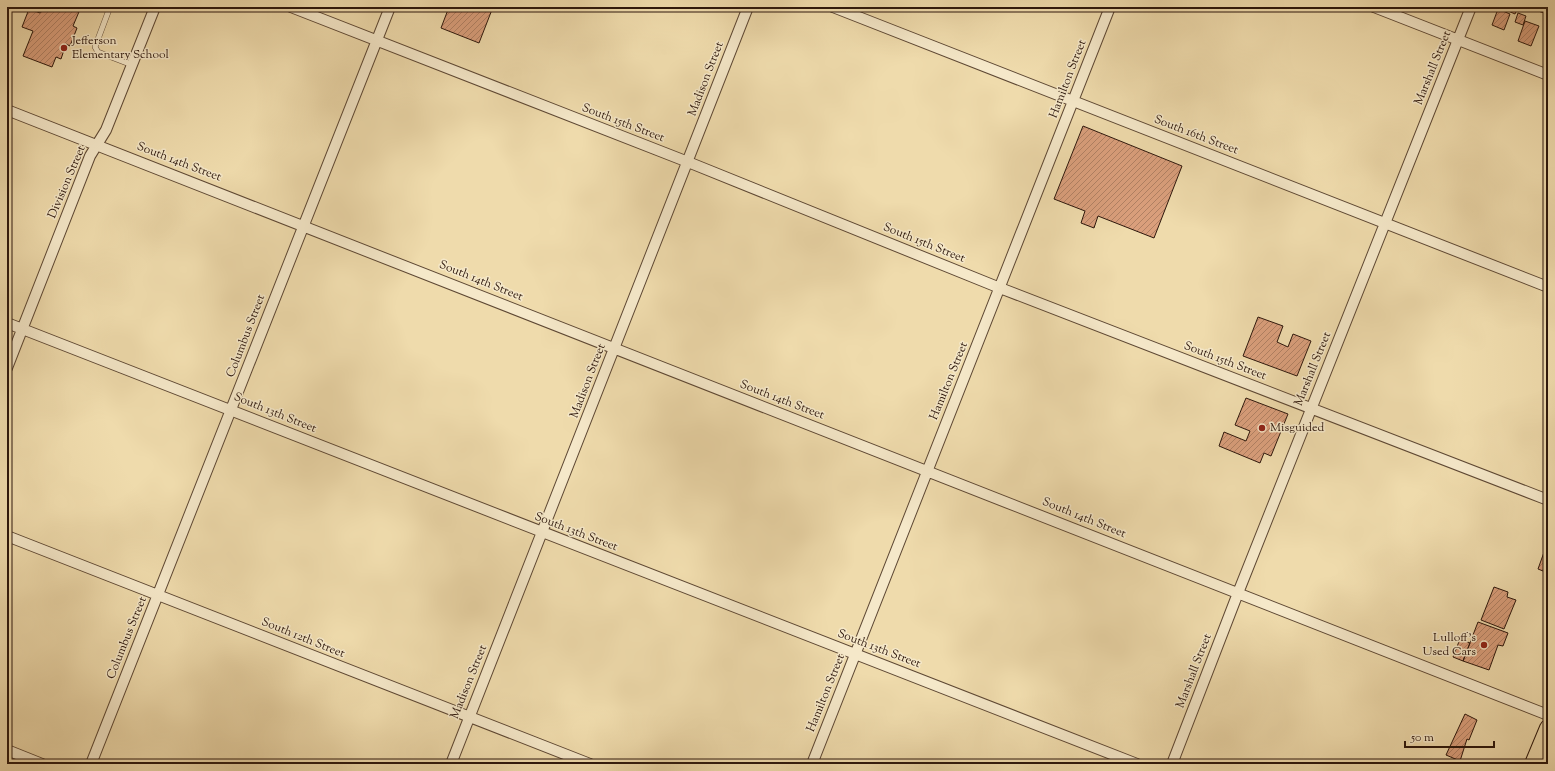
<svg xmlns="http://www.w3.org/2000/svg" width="1555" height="771" font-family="'Sorts Mill Goudy',serif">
	<defs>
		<pattern id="building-hatch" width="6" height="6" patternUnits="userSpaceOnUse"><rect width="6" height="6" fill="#da9f7c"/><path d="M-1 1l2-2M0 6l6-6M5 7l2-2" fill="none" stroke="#b18164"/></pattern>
	</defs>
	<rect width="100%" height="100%" fill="#efdbac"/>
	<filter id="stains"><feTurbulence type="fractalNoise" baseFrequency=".005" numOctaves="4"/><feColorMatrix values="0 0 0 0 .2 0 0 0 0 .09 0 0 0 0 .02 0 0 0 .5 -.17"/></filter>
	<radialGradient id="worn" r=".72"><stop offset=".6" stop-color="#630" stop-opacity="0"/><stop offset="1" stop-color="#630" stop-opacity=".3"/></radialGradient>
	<path fill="url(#building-hatch)" stroke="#2d170c" d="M42,7h39l-8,19 4,2 -7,18 -4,-2 -5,15 -5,-2 -4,10 -29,-11 10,-25 -11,-4 7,-18 11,4z
		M449,7h44l-14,36 -38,-15z
		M1507,7h11l-3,7 -9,-4z
		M1536,7h11l-3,6 -9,-3z
		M1498,9l12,5 -6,16 -12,-5z
		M1518,13l8,3 -3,9 -8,-3z
		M1525,21l14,5 -8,20 -13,-5z
		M1083,126l99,40 -28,72 -56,-22 -4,12 -13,-5 4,-12 -31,-12z
		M1258,317l25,9 -6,16 11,5 5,-13 18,7 -14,35 -54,-20z
		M1246,398l42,16 -17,42 -7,-3 -4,10 -41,-17 5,-14 22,9 4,-10 -15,-6z
		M1548,541v32l-10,-4z
		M1494,587l14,5 -1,5 9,3 -12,29 -23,-9z
		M1478,622l30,11 -5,13 -5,-1 -9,25 -26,-9z
		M1460,639l10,4 -7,18 -10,-4z
		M1465,714l12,6 -8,20 -2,-1 -7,22 -14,-6z"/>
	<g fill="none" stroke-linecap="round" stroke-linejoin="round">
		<defs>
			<path id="service" d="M110,7l-15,40 3,5 34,13"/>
			<path id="minor" d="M291,7l397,155 312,126 548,212
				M833,7l715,280
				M1374,7l174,68
				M7,110l1541,605
				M7,323l1130,441
				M7,368l83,-212 16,-26 49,-123
				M7,536l583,228
				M7,750l35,14
				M91,764l299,-757
				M451,764l297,-757
				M812,764l298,-757
				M1172,764l66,-171 233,-586"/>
			<path id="primary" d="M1533,764l15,-36"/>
		</defs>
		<use href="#service" stroke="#5e4834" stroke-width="6"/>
		<use href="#minor" stroke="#5e4834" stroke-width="12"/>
		<use href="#primary" stroke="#2d170c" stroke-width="18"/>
		<use href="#service" stroke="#f5e8c9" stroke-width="5"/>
		<use href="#minor" stroke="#f5e8c9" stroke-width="10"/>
		<use href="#primary" stroke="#efdbac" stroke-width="16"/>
	</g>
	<g fill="#8f2418" stroke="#f5e8c9" stroke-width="1.5">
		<circle cx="64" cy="48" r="4"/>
		<circle cx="1262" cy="428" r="4"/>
		<circle cx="1484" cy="645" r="4"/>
	</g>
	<g text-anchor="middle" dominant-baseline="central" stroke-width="3" stroke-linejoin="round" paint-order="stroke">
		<g font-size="12" fill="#2d170c" stroke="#f5e8c9" text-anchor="start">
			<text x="72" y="41">Jefferson<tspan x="72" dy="14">Elementary School</tspan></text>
			<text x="1270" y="428">Misguided</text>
			<text x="1476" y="638" text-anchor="end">Lulloff's<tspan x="1476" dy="14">Used Cars</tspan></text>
		</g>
		<g font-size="12" fill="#2d170c" stroke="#f5e8c9">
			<text transform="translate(1433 68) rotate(-68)">Marshall Street</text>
			<text transform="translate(706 79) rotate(-69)">Madison Street</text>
			<text transform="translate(1068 79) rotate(-69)">Hamilton Street</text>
			<text transform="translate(623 123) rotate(21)">South 15th Street</text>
			<text transform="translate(1196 135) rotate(21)">South 16th Street</text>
			<text transform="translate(179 162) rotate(21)">South 14th Street</text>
			<text transform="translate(67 182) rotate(-67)">Division Street</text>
			<text transform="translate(924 243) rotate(22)">South 15th Street</text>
			<text transform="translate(481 281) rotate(22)">South 14th Street</text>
			<text transform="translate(246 336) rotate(-69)">Columbus Street</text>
			<text transform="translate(1225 361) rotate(21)">South 15th Street</text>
			<text transform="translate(1313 369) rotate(-68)">Marshall Street</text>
			<text transform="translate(588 381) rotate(-69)">Madison Street</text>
			<text transform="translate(949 381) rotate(-68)">Hamilton Street</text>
			<text transform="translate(782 400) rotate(21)">South 14th Street</text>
			<text transform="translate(275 413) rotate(22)">South 13th Street</text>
			<text transform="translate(1084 518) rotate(22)">South 14th Street</text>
			<text transform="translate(576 532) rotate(21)">South 13th Street</text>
			<text transform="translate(127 638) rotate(-68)">Columbus Street</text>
			<text transform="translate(303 638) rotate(22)">South 12th Street</text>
			<text transform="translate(879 649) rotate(21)">South 13th Street</text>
			<text transform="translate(1194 671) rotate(-69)">Marshall Street</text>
			<text transform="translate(469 682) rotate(-68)">Madison Street</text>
			<text transform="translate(826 693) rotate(-68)">Hamilton Street</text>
		</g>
	</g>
	<rect width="1555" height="771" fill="none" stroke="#efdbac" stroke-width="24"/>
	<rect x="8" y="8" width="1539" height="755" fill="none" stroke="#2d170c" stroke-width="2"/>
	<rect x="12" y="12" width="1531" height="747" fill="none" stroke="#2d170c"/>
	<path d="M1405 741v6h89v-6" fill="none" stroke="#2d170c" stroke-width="2"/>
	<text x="1411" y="741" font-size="12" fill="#2d170c" stroke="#f5e8c9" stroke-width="3" paint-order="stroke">50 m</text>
	<rect width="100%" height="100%" filter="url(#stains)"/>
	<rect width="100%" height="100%" fill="url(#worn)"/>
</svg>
